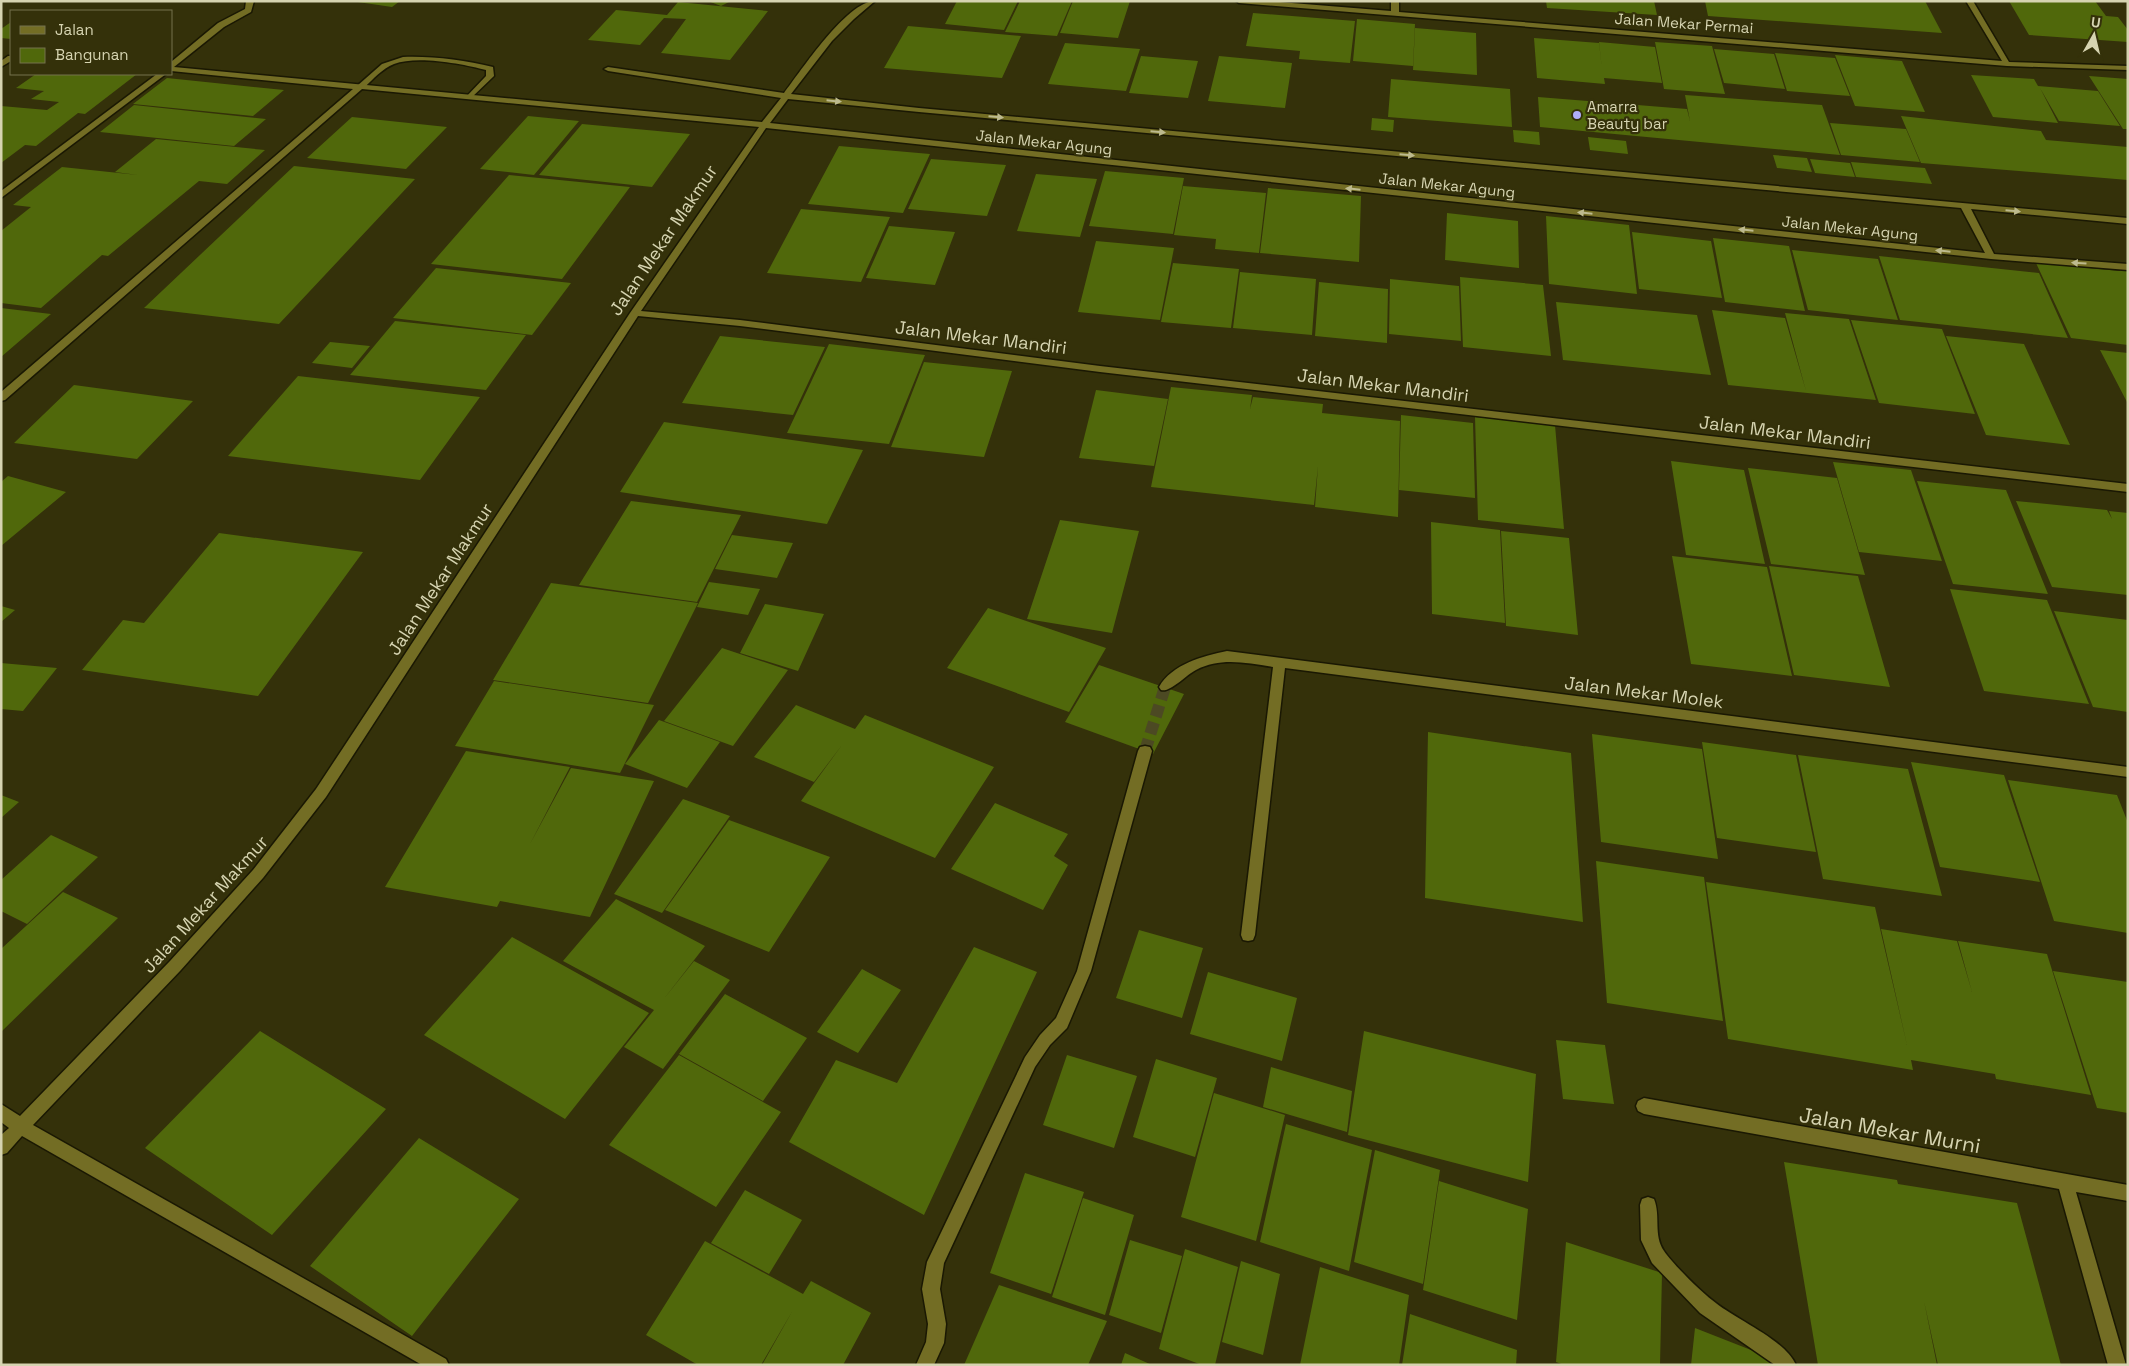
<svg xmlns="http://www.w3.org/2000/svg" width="2129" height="1366" font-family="'Space Grotesk',sans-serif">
	<rect width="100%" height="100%" fill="#34310a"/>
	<path fill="#50680b" d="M351,1h49l-8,6z
		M708,1h23l-10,5z
		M957,1h61l-14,29 -59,-6z
		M1020,1h52l-15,35 -52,-4z
		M1073,1h57l-12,37 -58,-5z
		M1546,1h108l3,14 -110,-7z
		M1705,1h220l17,32 -234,-17z
		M2009,1h86l11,15 12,1 10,13v12l-99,-7z
		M678,2l90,9 -38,49 -69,-7 25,-34 -22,-1 -24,27 -52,-5 28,-30 51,5z
		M1253,13l102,8 -5,42 -51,-4 1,-8 -54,-5z
		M1357,19l58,5 -2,42 -60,-5z
		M11,22v17l-10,-1v-9z
		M908,26l113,10 -19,42 -118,-10z
		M1415,28l61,5 1,42 -64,-5z
		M1534,38l65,5 3,26 -3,-27 56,5 7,36 -58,-5 1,6 -68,-6z
		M1655,42l57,4 13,48 -61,-5z
		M1065,43l75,6 -14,42 -78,-7z
		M1714,49l60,5 11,35 -61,-6z
		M1775,53l60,5 15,38 -63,-5z
		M1835,55l67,6 23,51 -70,-6z
		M1141,56l57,5 -10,37 -59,-5z
		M1219,56l73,7 -7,45 -77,-7z
		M36,74h101l-52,40 -7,-1 -42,33 -11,-1 -24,18v-57l46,4 12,-8 -28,-3 13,-8 -28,-3z
		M1971,75l63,4 4,7 60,5 22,35 -61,-5 -19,-33 18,35 -65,-6z
		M2089,76l39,3v50h-5z
		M167,78l117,12 -31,26 -120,-12z
		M1391,79l119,10 2,38 -124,-10z
		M1685,95l137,10 18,50 -300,-28 -2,-30 149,12 3,12z
		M134,105l132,14 -32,27 -134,-14z
		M528,116l51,5 -45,54 -54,-6z
		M1901,116l140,15 5,9 82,7v33l-207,-17z
		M352,117l95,10 -41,42 -99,-11z
		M1372,118l22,2 -1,12 -22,-2z
		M1830,123l76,6 14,33 -79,-7z
		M582,124l108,10 -38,53 -113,-12z
		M1513,130l26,2 1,13 -26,-3z
		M1588,137l38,4 2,13 -38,-4z
		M156,139l109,11 -38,34 -28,-3 -91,75 -6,-1 -61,53 -40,-5v-72l30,-24 -18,-2 49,-38 76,8 -23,-3z
		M839,146l91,8 -27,59 -95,-9z
		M1773,155l34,3 5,14 -35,-4z
		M931,159l75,6 -19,51 -79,-7z
		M1810,159l40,4 5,14 -40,-4z
		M1851,162l74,6 7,16 -76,-7z
		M294,166l121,13 -136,145 -135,-16z
		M1105,171l79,7 -11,56 -84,-8z
		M1036,174l61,5 -17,58 -63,-6z
		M509,175l121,12 -68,92 -131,-15z
		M1183,186l83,7 -7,60 -44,-4 1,-10 -42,-4z
		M1268,188l93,8 -2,66 -99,-9z
		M801,209l89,8 -29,65 -94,-9z
		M1447,213l71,8 1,47 -74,-8z
		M1546,216l83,9 8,69 -88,-10z
		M889,226l66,6 -20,53 -69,-7z
		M1632,232l79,9 11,57 -83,-9z
		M1713,238l76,8 16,65 -80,-9z
		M1096,241l78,7 -14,72 -82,-8z
		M1792,250l86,9 20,61 -90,-10z
		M1879,256l160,17 29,65 -168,-18z
		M1173,263l66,6 -8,59 -70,-6z
		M2036,263l84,8 -1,-3 9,1v76l-57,-7z
		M436,268l135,15 -39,52 -139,-17z
		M1240,272l76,7 -4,56 -79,-7z
		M1460,277l83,8 8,71 -88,-9z
		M1390,279l69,7 2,55 -72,-7z
		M1319,282l69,7 -1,54 -72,-7z
		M1556,302l141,13 14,60 -148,-15z
		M1,308l50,6 -50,43z
		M1712,310l73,8 21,73 -21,-78 64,6 27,81 -148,-15z
		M1851,320l91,9 33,85 -96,-11z
		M395,321l131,14 -40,55 -136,-15z
		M720,336l105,11 -32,68 -111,-12z
		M1946,336l78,8 46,101 -84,-10z
		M330,342l40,4 -18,22 -40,-5z
		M829,344l96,11 -36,89 -102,-11z
		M2100,350l28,3v51z
		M924,362l88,9 -28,86 -93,-10z
		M298,376l182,21 -60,83 -192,-24z
		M74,385l119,16 -56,58 -123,-16z
		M1171,387l81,8 -2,14 3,-12 70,7 -1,9 78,8 -2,96 -83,-10 3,-41 -4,39 -163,-18z
		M1096,390l72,9 -14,67 -75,-8z
		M1401,415l72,8 2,75 -76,-8z
		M1475,417l80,8 9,104 -86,-9z
		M664,422l199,28 -36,74 -207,-32z
		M1671,461l73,9 21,94 -79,-9z
		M1833,462l78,8 31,91 -83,-9z
		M1748,468l89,10 28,97 -94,-11z
		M8,476l58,16 -65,54v-64z
		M1917,481l89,9 42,104 -95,-10z
		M631,501l110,14 -44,87 -118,-17z
		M2016,501l91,9 5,9 -3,-8 19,2v82l-76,-8z
		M1060,520l79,11 -27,102 -85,-14z
		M1431,522l69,8 5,93 -73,-9z
		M1501,531l68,7 9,97 -72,-9z
		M219,533l144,19 -105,144 -176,-26 41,-50 21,3z
		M732,535l61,8 -16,35 -62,-9z
		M1672,556l95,11 25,109 -101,-12z
		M1769,566l89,10 32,111 -96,-12z
		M709,582l51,7 -12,26 -51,-8z
		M551,583l147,20 -50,100 -155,-23z
		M1950,589l97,11 42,104 -105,-13z
		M765,604l59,10 -26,57 -58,-18z
		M1,606l14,4 -14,12z
		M988,608l118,40 -37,64 -122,-44z
		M2054,611l74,9v92l-35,-5z
		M722,648l66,22 -55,76 -69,-25z
		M1,663l56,5 -34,43 -22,-2z
		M1099,665l85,29 -31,60 -88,-32z
		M494,681l160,24 -34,68 -165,-27z
		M796,705l59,24 10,-14 129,52 -59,91 -134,-57 41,-56 -28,37 -60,-25z
		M659,720l61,22 -33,46 -62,-24z
		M1428,732l143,21 12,169 -158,-24z
		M1592,734l110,15 16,110 -117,-17z
		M1702,742l94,13 20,97 -99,-14z
		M466,751l104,16 -40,77 41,-76 83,13 -64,136 -90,-16 -3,6 -112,-20z
		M1798,755l110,14 34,127 -119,-17z
		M1911,762l93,13 36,107 -100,-15z
		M2008,780l109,15 11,28v110l-74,-12z
		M1,795l18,7 -18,16z
		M683,799l47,17 -68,97 -48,-19z
		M995,803l73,31 -14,22 14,9 -25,45 -92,-41z
		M729,820l101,37 -61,95 -104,-42z
		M51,835l47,22 -71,67 -26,-13v-31z
		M1596,861l108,16 19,144 -116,-18z
		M1706,882l169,25 32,138 -26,-116 76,12 15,51 -14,-51 89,13 44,141 -95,-16 -1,-5 -84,-14 2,10 -185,-31z
		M63,892l55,26 -117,114v-83z
		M616,899l89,47 -42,54 31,-39 36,19 -67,89 -39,-22 30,-37 -91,-49z
		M1139,930l64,18 -21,70 -66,-20z
		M512,937l137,76 -84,106 -141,-84z
		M974,947l63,25 -113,243 -135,-73 47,-82 61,23z
		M862,969l39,21 -43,63 -41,-21z
		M2053,971l75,11v131l-31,-5z
		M1208,972l89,26 -15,63 -92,-27z
		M725,994l82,44 -44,63 -84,-47z
		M260,1031l126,78 -114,126 -127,-87z
		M1364,1031l172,43 -8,108 -180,-47z
		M1556,1040l49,5 9,59 -51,-5z
		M679,1055l102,57 -65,95 -107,-62z
		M1067,1055l70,21 -23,72 -71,-23z
		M1156,1059l61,19 -22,79 -62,-20z
		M1271,1067l81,24 -5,41 -84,-25z
		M1214,1093l71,22 -29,126 -75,-24z
		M1286,1124l86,26 -23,121 -89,-29z
		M419,1138l100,61 -107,137 -102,-70z
		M1375,1150l65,20 -17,114 -69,-22z
		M1784,1162l113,18 1,4 119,19 44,162h-123l-14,-64 13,64h-119z
		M1025,1173l59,19 -33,102 -61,-21z
		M1439,1181l89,28 -11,111 -94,-30z
		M745,1190l57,30 -33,54 -58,-31z
		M1083,1198l51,17 -29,100 -53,-18z
		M1130,1240l52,16 -21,77 -52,-18z
		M705,1241l98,53 8,-13 60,32 -28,52h-81l31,-55 -32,55h-63l-52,-30z
		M1566,1242l96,31 -2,92h-96l-8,-3z
		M1185,1249l53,18 -23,98h-13l-43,-16z
		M1241,1261l39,13 -17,81 -41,-13z
		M1320,1267l89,28 -10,70h-99z
		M999,1285l108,36 -19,44h-124z
		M1410,1314l107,36 -1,15h-114z
		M1695,1328l79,31 -1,6h-82z
		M1125,1353l27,12h-31z"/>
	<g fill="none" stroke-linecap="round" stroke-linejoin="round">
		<path stroke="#4c4923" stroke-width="12" stroke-dasharray="12 6" stroke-linecap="butt" d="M1145,751l20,-64"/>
		<defs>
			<path id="lane" d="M403,57c30,-1 61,3 90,10l1,9 -24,23 -4,-2 20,-21v-6c-23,-6 -69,-15 -92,-6 -12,5 -21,15 -30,24l-7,-2 25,-22z"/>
			<path id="street" d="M246,1h8l-3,11 -27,15 -50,40 588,55 19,-24 -173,-27 -4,-2 4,-2 176,26c17,-22 63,-92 91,-92l-21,18 -22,22 -41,53 128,14 1209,110v6l-157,-15 23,45 134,10v6l-137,-11 -1225,-131 -125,183 99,9 360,46 1028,118v8l-1028,-120 -360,-46 -102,-10 -312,481 -63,81 -83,93 -147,154 413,234 3,6h-27l-400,-229 -15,17 -6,2v-20l8,-7 -8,-6v-18l19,12 150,-155 83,-91 63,-81 314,-476 129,-186 -397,-38 -357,311 -4,1v-9l352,-303 -182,-18v-9l47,-39 27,-14zM788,99l131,13 1042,96 24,45 -1215,-130z
				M1236,1h32l123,10v-10h8v11l603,49 -36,-60h7l36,61 119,4v4l-121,-4 -768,-63z
				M8,56h3v5l-10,6v-6z
				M157,74h9l-165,124v-7z
				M1227,651l901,116v10l-843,-109 -30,267 -2,5 -5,1 -5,-1 -2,-5 32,-268c-27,-4 -52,-10 -77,3 -10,5 -26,23 -35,20l-2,-3c13,-23 44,-31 68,-36z
				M1145,746l5,1 2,4 -61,220 -24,57 -17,17 -15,22 -91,196 -4,26 6,35 -2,19 -10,22h-18l10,-23 2,-18 -6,-35 5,-27 98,-205 15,-22 16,-17 21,-47 61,-220 2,-4z
				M1644,1098l484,87v16l-52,-9 50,173h-18l-49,-176 -415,-75 -6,-3 -2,-5 2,-5z
				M1648,1197l6,2c7,17 -1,36 10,52 9,13 35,39 48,49 22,19 73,39 84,65h-21l-75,-52 -48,-50 -11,-23 -1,-35 2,-6z"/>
		</defs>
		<use href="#lane" stroke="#1a1803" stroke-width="3"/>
		<use href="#street" stroke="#1a1803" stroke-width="3"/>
		<use href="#lane" fill="#736d24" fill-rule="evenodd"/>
		<use href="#street" fill="#736d24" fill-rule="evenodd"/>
	</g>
	<defs><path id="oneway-solid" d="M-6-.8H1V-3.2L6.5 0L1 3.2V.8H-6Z" transform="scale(1.25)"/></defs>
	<g fill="#bdba8e">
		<use href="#oneway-solid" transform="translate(834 101) rotate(6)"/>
		<use href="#oneway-solid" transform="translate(996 117) rotate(5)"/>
		<use href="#oneway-solid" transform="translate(1158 132) rotate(5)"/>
		<use href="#oneway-solid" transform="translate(1407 155) rotate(5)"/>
		<use href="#oneway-solid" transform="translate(1353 189) rotate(-174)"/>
		<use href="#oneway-solid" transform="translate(2013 211) rotate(5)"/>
		<use href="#oneway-solid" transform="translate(1585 213) rotate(-174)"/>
		<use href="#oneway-solid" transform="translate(1746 230) rotate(-174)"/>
		<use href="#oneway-solid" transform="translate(1943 251) rotate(-174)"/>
		<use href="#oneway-solid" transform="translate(2079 263) rotate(-176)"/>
	</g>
	<circle fill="#afaefa" stroke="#34310a" stroke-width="2" cx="1577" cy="115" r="5"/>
	<g text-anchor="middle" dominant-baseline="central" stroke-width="4.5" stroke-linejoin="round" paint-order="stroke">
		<g font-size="15" fill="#d6d4b1" stroke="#34310a">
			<text transform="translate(1684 23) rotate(4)">Jalan Mekar Permai</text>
			<text transform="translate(1044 142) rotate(6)">Jalan Mekar Agung</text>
			<text transform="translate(1447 185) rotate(6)">Jalan Mekar Agung</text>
			<text transform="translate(1850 228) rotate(6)">Jalan Mekar Agung</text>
		</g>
		<g font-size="15" fill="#d6d4b1" stroke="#34310a" text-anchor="start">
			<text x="1587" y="106">Amarra<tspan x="1587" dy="17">Beauty bar</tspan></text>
		</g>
		<g font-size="18" fill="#d6d4b1" stroke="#34310a">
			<text transform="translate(663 240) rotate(-56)">Jalan Mekar Makmur</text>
			<text transform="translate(981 337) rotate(7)">Jalan Mekar Mandiri</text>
			<text transform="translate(1383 385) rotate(7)">Jalan Mekar Mandiri</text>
			<text transform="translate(1785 432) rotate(7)">Jalan Mekar Mandiri</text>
			<text transform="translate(440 579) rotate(-57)">Jalan Mekar Makmur</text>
			<text transform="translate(1644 692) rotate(7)">Jalan Mekar Molek</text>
			<text transform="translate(205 904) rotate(-48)">Jalan Mekar Makmur</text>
		</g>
		<g font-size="21" fill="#d6d4b1" stroke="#34310a">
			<text transform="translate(1890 1130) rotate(10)">Jalan Mekar Murni</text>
		</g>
	</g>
	<rect width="2129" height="1366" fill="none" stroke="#d6d4b1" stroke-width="5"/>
	<rect x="10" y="10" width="162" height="65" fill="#34310a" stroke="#75724d"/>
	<rect x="20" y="26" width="25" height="8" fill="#736d24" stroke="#75724d"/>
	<text x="55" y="35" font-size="15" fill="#d6d4b1">Jalan</text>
	<rect x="20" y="48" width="25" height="15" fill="#50680b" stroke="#75724d"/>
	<text x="55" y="60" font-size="15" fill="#d6d4b1">Bangunan</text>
	<g transform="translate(2094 35) rotate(8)" stroke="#34310a" stroke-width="4" paint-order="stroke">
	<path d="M0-4L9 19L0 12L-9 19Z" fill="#d6d4b1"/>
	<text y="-8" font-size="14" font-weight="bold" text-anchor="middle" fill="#d6d4b1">U</text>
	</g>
</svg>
